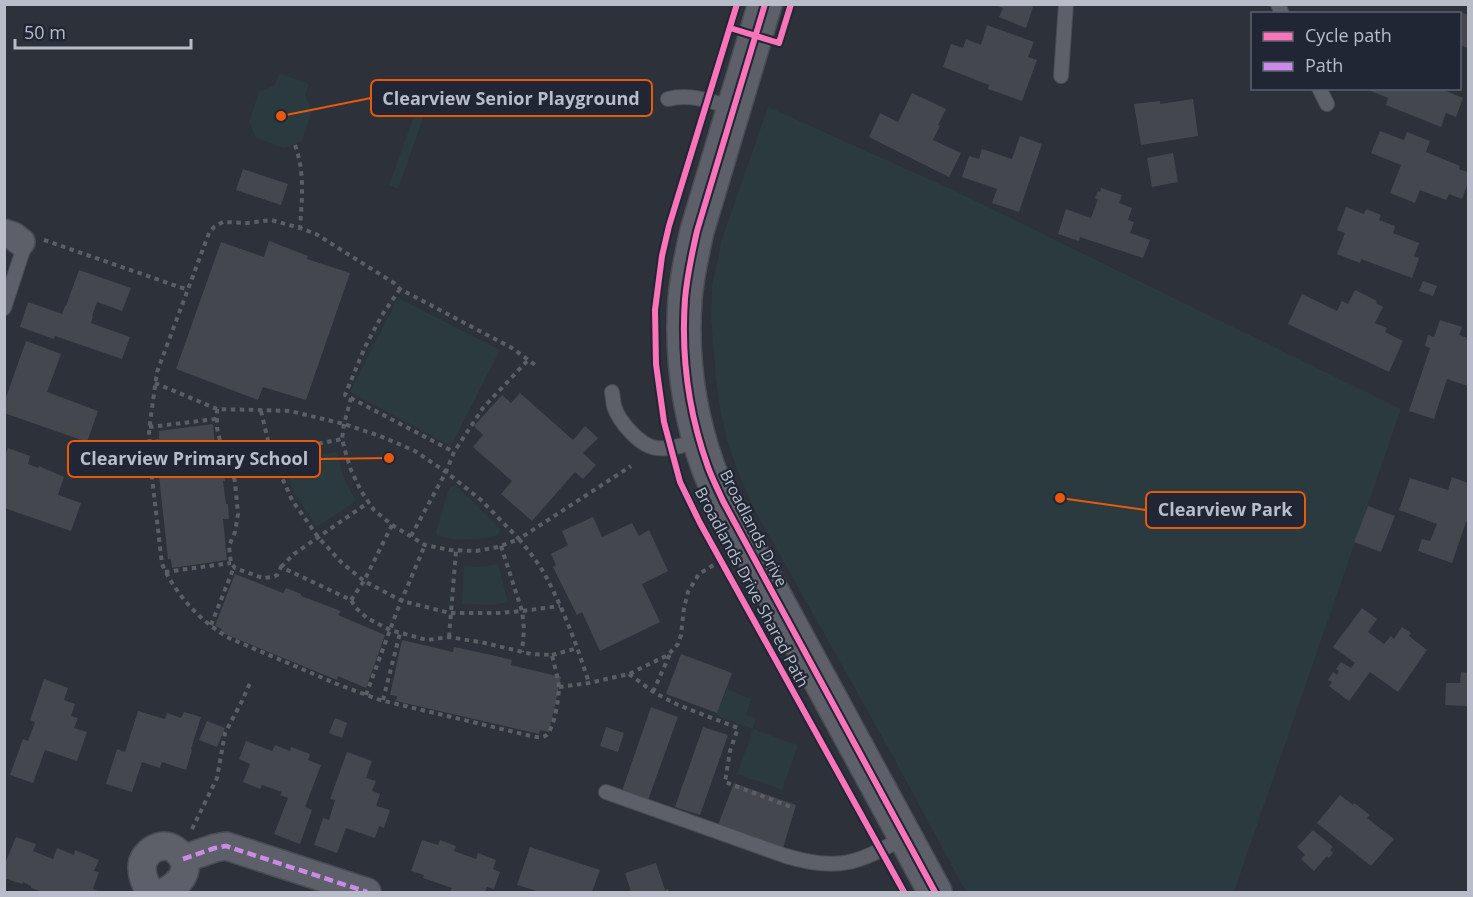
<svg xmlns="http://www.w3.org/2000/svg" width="1473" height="897" font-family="'Open Sans',sans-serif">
	<rect width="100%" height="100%" fill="#2d313a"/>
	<path fill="#2a3a3f" d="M279,73l30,11 -4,11 7,16 -10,30 -17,7 -29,-10 -7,-16 10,-30 16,-7z
		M419,102l9,3 -30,84 -9,-4z
		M768,107l183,82 450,220 -167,483h-268l-76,-141 -133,-237 -15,-32 -14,-38 -8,-35 -4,-28 -5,-65 1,-30 10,-47z
		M398,298l102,52 -49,96 -101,-54z
		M336,452l10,31 10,18 -39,26 -22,-33 -13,-33z
		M455,485l18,17 27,27 -2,6c-20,5 -42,8 -61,0l-1,-3 12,-41 2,-4z
		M498,564l10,38 -14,3 -32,-1 2,-38 17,1z
		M727,689l24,10 -5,16 10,3 -3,11 45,16 -16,45 -45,-16 16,-45 -37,-14z"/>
	<path fill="#44474e" d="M1034,4l-8,24 -27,-11 4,-9 -8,-3z
		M1461,12l7,3v33l-8,-3v-29z
		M987,25l47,17 -6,15 9,3 -15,41 -34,-12 1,-4 -46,-18 8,-23 12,4 3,-9 15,6z
		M1363,88h76l24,10 -7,19 -10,-4 -5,14 -55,-22 2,-7z
		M912,93l34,16 -8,16 2,1 -7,14 28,13 -12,24 -80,-40 11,-24 18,9z
		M1193,99l5,37 -57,9 -7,-41 26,-3v3z
		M1380,131l24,9 3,-8 23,9 -4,11 34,14 -1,3 9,3v11l-6,16 -13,-5 -3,6 -26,-10 -5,13 -25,-10 11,-28 -30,-12z
		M1020,136l22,8 -23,68 -27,-9 5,-14 -35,-12 7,-21 10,3 3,-10 30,10z
		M1173,153l5,29 -26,5 -5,-29z
		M243,169l45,15 -7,21 -45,-15z
		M1101,188l21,7 -3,8 13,5 -4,12 6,2 -4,11 20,7 -7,18 -63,-21 -1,4 -21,-7 8,-25 25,9 7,-19 -3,-1 3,-7 2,1z
		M1346,207l18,7 2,-5 15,6 -2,5 16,6 -2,7 26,10 -5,13 5,2 -7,20 -51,-19 -1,4 -23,-9 8,-21 -8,-3z
		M269,241l39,15 -1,3 43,14 -44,127 -43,-13 -5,13 -82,-31 45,-127 43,15z
		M79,270l52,18 -9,23 -25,-9 -5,14h1l-2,7 39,14 -8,22 -67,-23 -1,3 -34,-12 8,-25 34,12 3,-8h1z
		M1423,281l14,5 -4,10 -14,-5z
		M1355,290l22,11 -1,2 7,4 -8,16 12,5 -2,4 18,9 -14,31 -101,-48 14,-30 35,17 5,-10 6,3z
		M1440,320l22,7 -3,8 9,3v48l-21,-7 -13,40 -25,-8 21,-63 -5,-2 3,-11 6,2z
		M26,341l35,13 -14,38 51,19 -11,31 -83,-29v-10z
		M520,393l53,47 12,-14 13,12 -15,15 13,12 -13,14 -8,-7 -43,49 -31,-27 11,-13 -39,-34 10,-12 -9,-9 28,-31 9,8z
		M213,424l4,43 6,-1 2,15h-2l3,23h2l1,15h-6l4,41 -55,8 -1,-9h-3l-13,-120h4v-8z
		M8,448l22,8 -2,8 10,4 1,-2 25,11 -6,18 23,8 -10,28 -67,-23v-50z
		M1452,477l16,6v40l-2,-1 -14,41 -34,-12 4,-12 8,2 7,-17 -38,-14 11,-32 38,12z
		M1368,506l27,10 -14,36 -27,-10z
		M593,517l9,20 30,-14 7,13 10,-6 19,41 -26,13 18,38 -60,29 -18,-39 -5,3 -24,-48 3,-2 -5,-11 17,-9 -6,-14z
		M235,574l48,19 3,-5 15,6v2l40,15 -3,4 47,20 -19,53 -28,-12 -1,4 -117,-48 2,-3 -7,-3z
		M1362,608l15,11 -9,13 16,12 7,-8 3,3 8,-12 9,6 -2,3 18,14 -29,42 -28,-20 -21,29 -20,-15 3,-4 -4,-2 5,-8 4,3 2,-4 -3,-2 5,-7 10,6 4,-5 -22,-16z
		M402,640l51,12 1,-5 42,9 16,4 -1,5 50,12 -12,55 -9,-2 -1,4 -143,-33 1,-5 -7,-1z
		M681,654l51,19 -15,40 -51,-19z
		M1461,672l7,1v33l-23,-1 1,-22h14z
		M44,679l24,9 -4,12 11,4 -4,12 7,2 -4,10 13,4 -10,29 -32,-11 -12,33 -23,-8 13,-36 5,2 7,-19 -5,-2z
		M651,707l27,10 -30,83 -26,-9z
		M138,711l27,8 2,-6 14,5 3,-6 17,5 -10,32 1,1 -6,20 -24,-8 -2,6 -18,-6 -10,30 -26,-8 11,-35 8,3z
		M335,718l12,5 -5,15 -13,-5z
		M207,721l18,7 -8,19 -18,-7z
		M606,727l18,6 -6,19 -18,-6z
		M703,727l25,8 -28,80 -25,-8z
		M246,741l26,10 3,-6 15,6 1,-4 19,7 -2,6 13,5 -16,42 7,3 -12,34 -26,-10 14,-36 -8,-3 2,-3 -20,-7 -2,4 -17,-7 7,-18 -11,-5z
		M347,752l25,9 -6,17 10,3 -4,10 8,3 -4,12 14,4 -6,18 -5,-2 -4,12 -29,-10 -9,25 -23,-8 9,-27 6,2 6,-20 -5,-1z
		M734,783l62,22 -13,43 -65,-23z
		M1340,795l13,10 1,-2 16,12 -3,3 27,21 -23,27 -54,-43z
		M1313,830l20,17 -3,3 3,3 -4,5 -2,-2 -13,15 -13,-12 4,-4 -8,-8z
		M16,837l20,7 -3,7 20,8 4,-11 17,7 1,-5 24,10 -5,11 5,1 -6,17 7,3h-57l-12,-4v-2l-8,-4 -1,2 -18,-6v-12z
		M422,840l16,5 2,-5 16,6 -2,5 22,8 2,-6 18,7 -3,9 7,3 -6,17 -7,-2 -2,5h-35l2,-4 -29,-10 1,-3 -13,-4z
		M530,847l70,23 -8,22h-52l-23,-7z
		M656,863l9,27 3,-1 1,3h-38l-6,-19z"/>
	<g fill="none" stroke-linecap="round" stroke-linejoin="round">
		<defs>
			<path id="service" d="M1278,4l4,10
				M1061,76l5,-72
				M1319,88l8,16
				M668,99c22,-6 45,3 66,9
				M4,308l19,-58 -2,-8
				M612,392c1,5 1,10 2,14 5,16 27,41 43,42 15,2 29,-4 43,-7
				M606,792l180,64c53,16 72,7 119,-19"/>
			<path id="minor" d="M4,233l9,3 8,6
				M183,859l32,-11 11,-2 141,46
				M150,892c-8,-14 -14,-30 2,-42 5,-3 12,-5 18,-3 4,1 8,5 11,8 11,17 -3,30 -17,37"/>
			<path id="tertiary" d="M765,4l-68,227c-5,22 -10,45 -12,68 -4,56 4,115 23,168 4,11 10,23 15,34l212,391"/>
		</defs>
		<use href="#service" stroke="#494c52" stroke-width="16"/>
		<use href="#minor" stroke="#494c52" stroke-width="30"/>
		<use href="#tertiary" stroke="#494c52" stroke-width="36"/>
		<path stroke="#5a5f64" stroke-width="4" stroke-dasharray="4.5 4.5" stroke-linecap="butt" d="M295,145c10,28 7,53 5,83
			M44,240l144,50
			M400,289l-18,26 -17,32 -20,48 109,57
			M155,383l62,26 73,2 54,13 36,12 35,15 31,21 35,28 38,39 112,-73
			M351,398l-7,26 -2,15 4,15 5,16 10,21 13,19 18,15 33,20 25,5 26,1 22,-4 21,-8c9,11 18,22 25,34 19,35 33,72 45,110
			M217,409v19l5,21 8,12 5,21 3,32 -3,18 -6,14 2,17 4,5 28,10 10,-1 4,-2 4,-8 70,33 5,8 11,10 23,12 37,10 22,-3 36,6 46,11 21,1c2,10 6,22 7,32 0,10 -5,45 -14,49 -4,2 -9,1 -14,0l-151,-36 -43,-16 -108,-46c-28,-16 -54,-44 -67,-74l-11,-95 -2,-39 8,-58 52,-139 5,-6 9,-5 25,1 23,-3 29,8 16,6 78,49 6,6 112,59 26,19
			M261,411l10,42 21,47 26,37 24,26 22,18 38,20 48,12h48l24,-2 38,-5
			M149,427l67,-8
			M230,461l112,-22
			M411,536l35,-64 8,-20 29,-44 45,-48
			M501,546l21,65 2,18 -2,23
			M281,567l13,-13 75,-52
			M165,572l66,-9
			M351,600l13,-19 28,-56
			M211,625l23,-58
			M449,637l7,-86
			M552,655l26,-7
			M629,674l26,19 23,12 60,23 -8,23 -5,31 66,25
			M559,687l30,-4 40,-9 39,-19 10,-11 3,-9 3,-27 4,-16 11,-18 21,-13
			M653,692l17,-38
			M366,695l31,-84 28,-66
			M383,700l17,-67
			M192,829l25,-51 8,-45 17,-32 8,-18"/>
		<use href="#service" stroke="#5d6068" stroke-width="14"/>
		<use href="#minor" stroke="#5d6068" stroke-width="27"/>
		<use href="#tertiary" stroke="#5d6068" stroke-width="33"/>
		<path stroke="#ca8be6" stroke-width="4.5" stroke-dasharray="9 4.5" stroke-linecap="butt" d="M183,859l32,-11 11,-2 141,46"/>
		<defs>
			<path id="cycleway" d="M737,4l-68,222 -7,30 -7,54 1,54 8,58 16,60 20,41 204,369
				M765,4l-68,227c-5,22 -10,45 -12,68 -4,56 4,115 23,168 4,11 10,23 15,34l212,391
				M730,28l49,15 12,-39"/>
		</defs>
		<use href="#cycleway" stroke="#212634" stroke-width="10"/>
		<use href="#cycleway" stroke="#fb73b8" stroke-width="6"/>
	</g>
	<g text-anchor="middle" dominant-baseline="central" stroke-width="4.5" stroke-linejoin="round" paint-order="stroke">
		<g font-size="16" fill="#b8bdc9" stroke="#212634">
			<text transform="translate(754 528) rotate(63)">Broadlands Drive</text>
			<text transform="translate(752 587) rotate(62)">Broadlands Drive Shared Path</text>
		</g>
	</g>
	<path fill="none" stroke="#e8590c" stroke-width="2" d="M281 116L371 98M389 458L320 459M1060 498L1146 510"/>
	<g fill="#e8590c" stroke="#212634" stroke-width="2">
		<circle cx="281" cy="116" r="6"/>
		<circle cx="389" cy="458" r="6"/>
		<circle cx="1060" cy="498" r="6"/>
	</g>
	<g fill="#212634" stroke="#e8590c" stroke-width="2">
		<rect x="371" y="80" width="281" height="36" rx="6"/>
		<rect x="68" y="441" width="252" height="36" rx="6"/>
		<rect x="1146" y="492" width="159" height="36" rx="6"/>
	</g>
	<g font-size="18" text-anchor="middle" font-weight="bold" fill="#b8bdc9">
		<text x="511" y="105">Clearview Senior Playground</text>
		<text x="194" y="465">Clearview Primary School</text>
		<text x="1225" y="516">Clearview Park</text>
	</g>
	<rect width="1473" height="897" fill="none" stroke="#b8bdc9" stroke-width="12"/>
	<rect x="1251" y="12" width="210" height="78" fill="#212634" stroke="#5d6270" stroke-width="1.5"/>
	<rect x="1263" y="32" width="30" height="9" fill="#fb73b8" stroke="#5d6270" stroke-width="1.5"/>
	<text x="1305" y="42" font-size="18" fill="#b8bdc9">Cycle path</text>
	<rect x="1263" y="62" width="30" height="9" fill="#ca8be6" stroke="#5d6270" stroke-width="1.5"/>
	<text x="1305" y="72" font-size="18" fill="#b8bdc9">Path</text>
	<path d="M15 39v9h176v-9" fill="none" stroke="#b8bdc9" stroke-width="3"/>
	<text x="24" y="39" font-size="18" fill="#b8bdc9" stroke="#212634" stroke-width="4.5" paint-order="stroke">50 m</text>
</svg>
